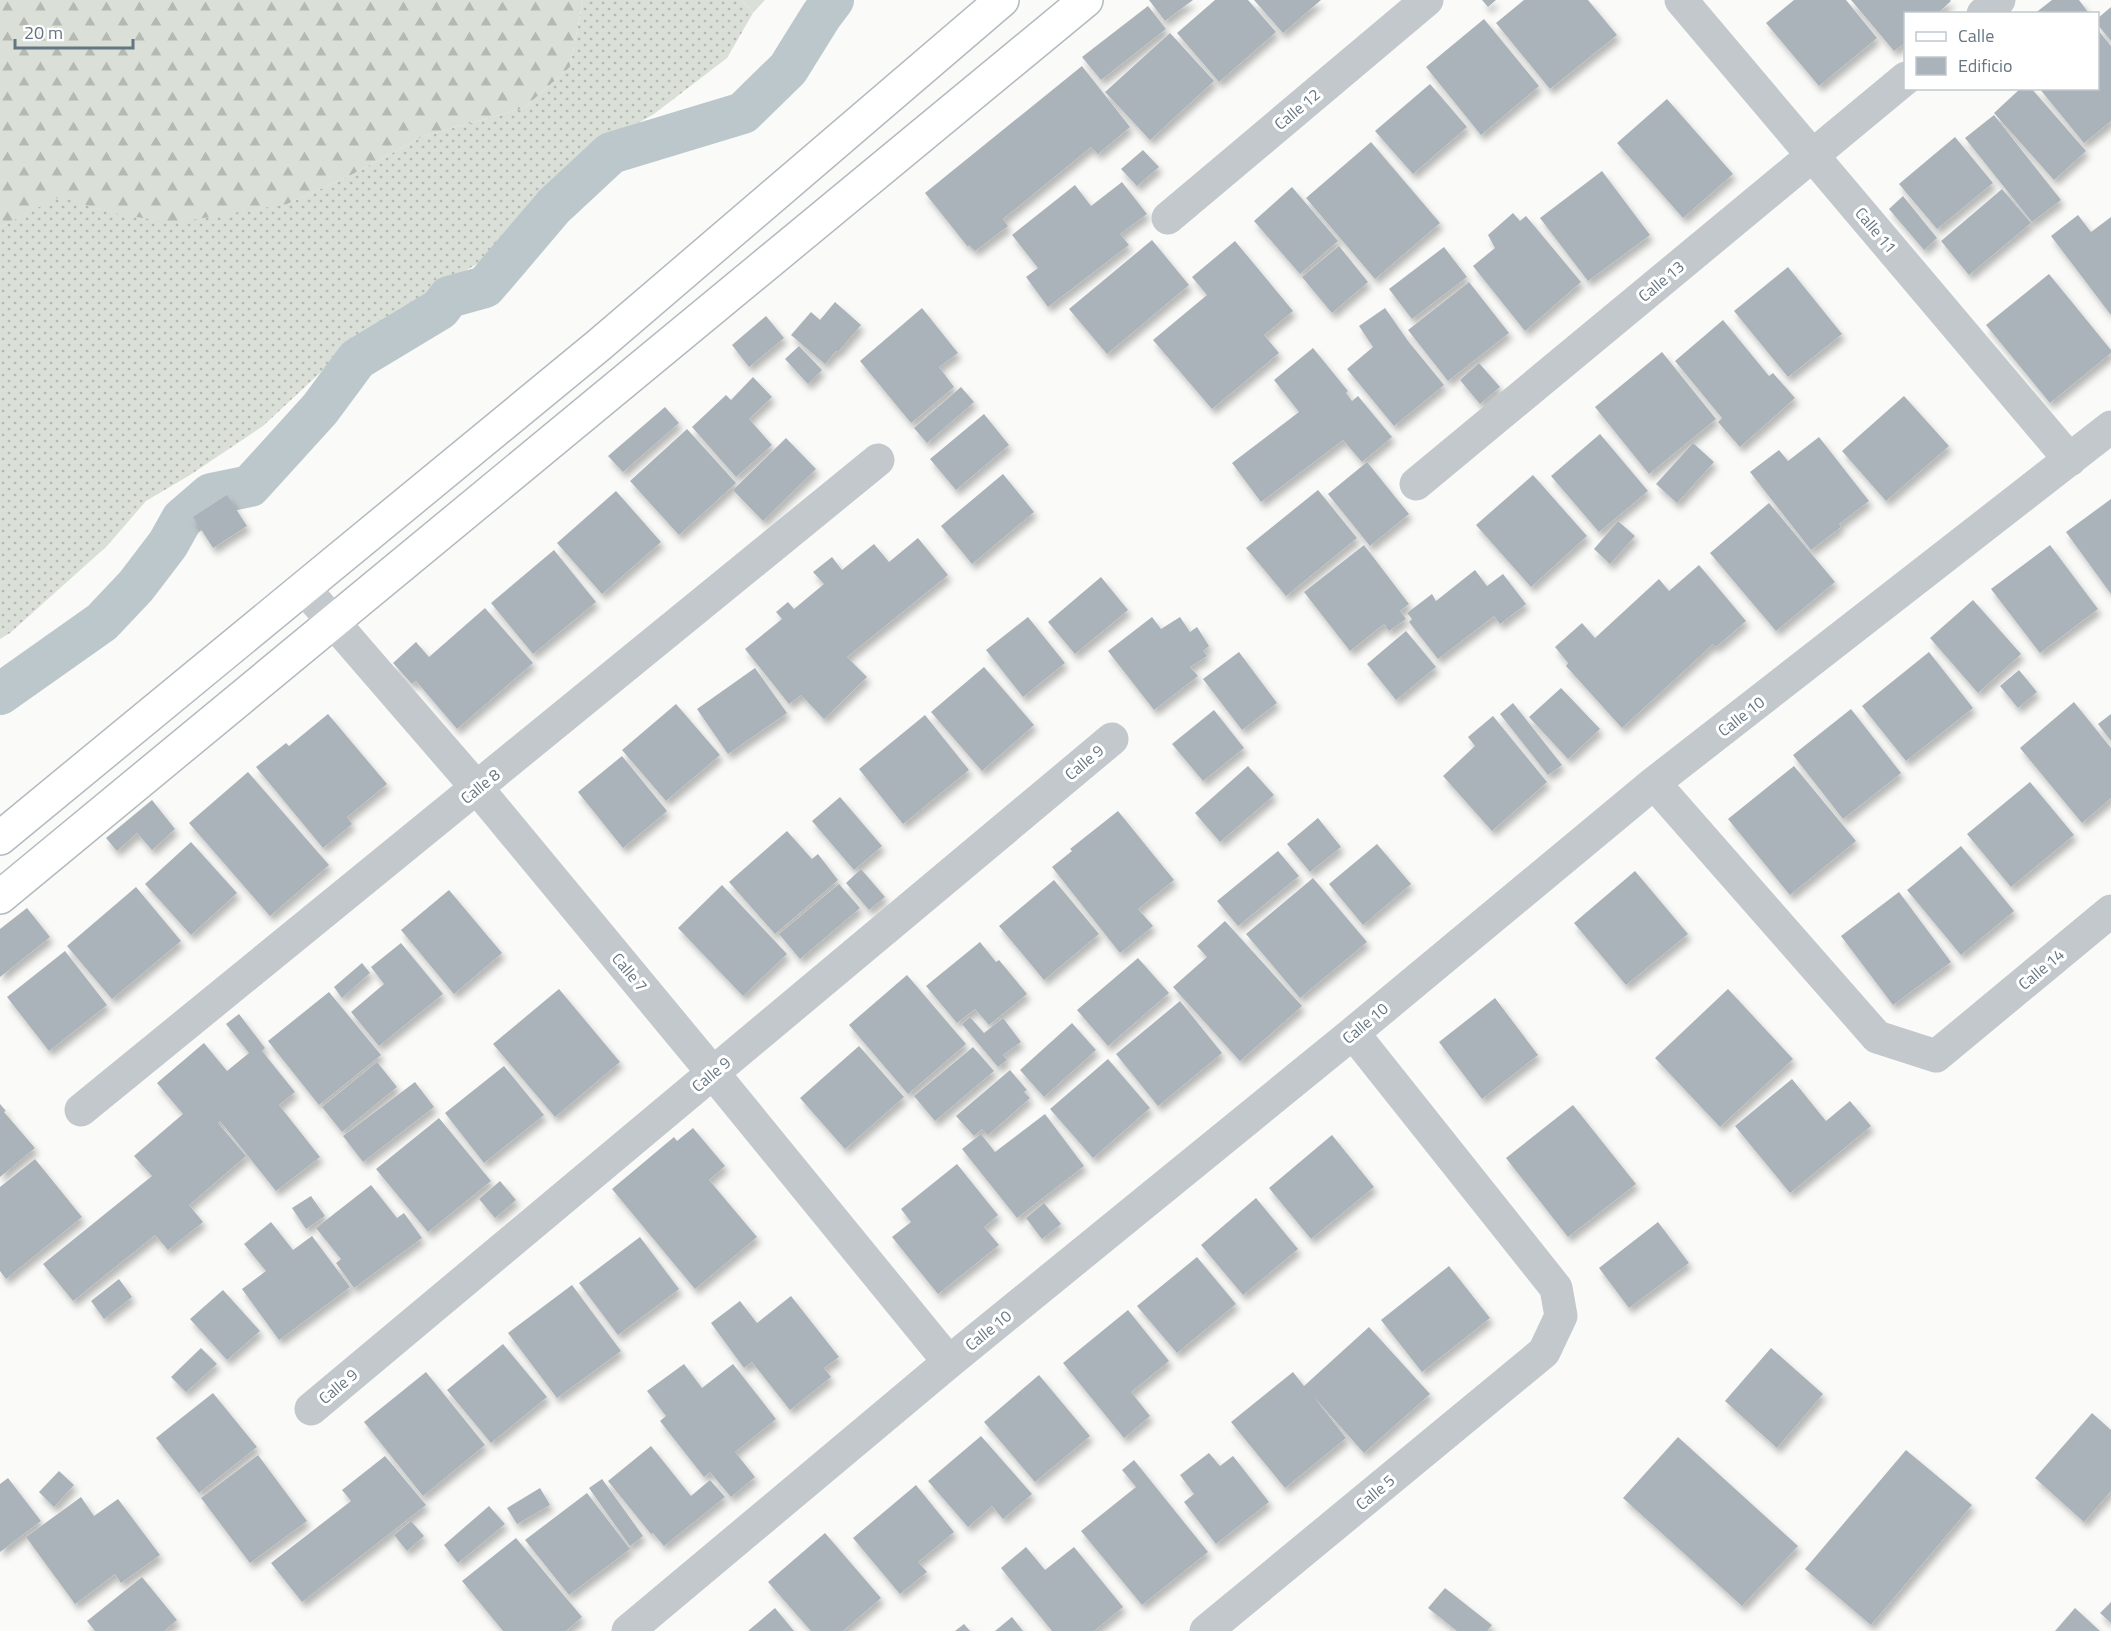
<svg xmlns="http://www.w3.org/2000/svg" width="2111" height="1631" font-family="'Titillium Web',sans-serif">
	<defs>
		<pattern id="grass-dots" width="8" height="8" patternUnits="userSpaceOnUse" patternTransform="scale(1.5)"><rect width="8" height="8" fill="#dadfd7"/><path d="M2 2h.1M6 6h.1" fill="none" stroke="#b4b9b4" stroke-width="1.8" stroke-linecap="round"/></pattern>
		<pattern id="forest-firs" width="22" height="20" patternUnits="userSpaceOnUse" patternTransform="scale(1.5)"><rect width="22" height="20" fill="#dadfd7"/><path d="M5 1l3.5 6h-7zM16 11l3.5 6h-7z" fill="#b4b9b4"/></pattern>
		<filter id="shadow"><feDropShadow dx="3.5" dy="6" stdDeviation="3" flood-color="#0004"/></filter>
	</defs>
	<rect width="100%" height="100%" fill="#fafaf8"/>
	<path fill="url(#grass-dots)" d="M583,0h159l11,13 -26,45 -73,56 -65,37 -52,48 -57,63 -90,54 -54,42 -73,68 -73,49 -44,26 -39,45 -97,87 -10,6v-412l59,-31 54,17 174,-9 62,-28 75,-40 100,-28 46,-41z"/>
	<path fill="url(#forest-firs)" d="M0,0h583l-13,67 -46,41 -100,28 -75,40 -62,28 -114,19 -60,-10 -54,-16 -59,30z
		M742,0h23l-12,13z"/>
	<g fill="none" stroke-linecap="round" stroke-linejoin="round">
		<path stroke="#bbc7cb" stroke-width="42" d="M0,694l102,-72 34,-36 32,-42 14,-25 29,-25 39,-8 70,-77 37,-50 83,-50 9,-12 36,-10 69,-81 57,-53 132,-40 45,-44 33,-53 12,-16"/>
	</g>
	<path fill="#aab3b9" filter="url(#shadow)" d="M1149,0h44l-28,21z
		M1215,0h33l28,32 -57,50 -42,-49z
		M1254,0h67l-38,33z
		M1482,0h14l-8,7z
		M1524,0h64l29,35 -67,54 -54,-66z
		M1794,0h52l31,38 -58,48 -53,-63z
		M1851,0h99l1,1 -14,13h-31v28l-12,9z
		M2052,0h27l9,12 -54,2z
		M1148,6l18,23 -65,51 -19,-23z
		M2111,7v34l-13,-16v-7z
		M1484,19l55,67 -58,49 -55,-68z
		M2098,30l13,16v75l-27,22 -45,-55h59z
		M1170,33l44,48 -64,59 -45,-48z
		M1082,66l48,61 -32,27 -7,-7 -88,72 5,7 -33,25 -6,-6 -1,2 -43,-54z
		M1430,84l37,43 -54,47 -38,-43z
		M2021,88h10l55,63 -32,29 -60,-67z
		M1667,99l66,75 -50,44 -66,-75z
		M1994,115l67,85 -29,22 -67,-84z
		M1955,137l38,46 -56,46 -38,-45z
		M1371,142l69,81 -65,56 -69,-81z
		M1143,150l16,17 -22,19 -16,-17z
		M1602,171l48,64 -62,46 -48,-63z
		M1122,182l25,32 -27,20 9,11 -81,62 -22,-30 12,-9 -26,-33 63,-50 16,21z
		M1292,187l46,54 -38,33 -46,-53z
		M2002,189l29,34 -62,52 -28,-34z
		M1903,196l34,42 -13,12 -35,-41z
		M1513,213l7,8 6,-5 55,66 -56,49 -52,-65 22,-18 -7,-13z
		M2078,215l13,17 20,-15v98l-60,-79z
		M1152,240l37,45 -82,69 -38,-45z
		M1235,241l58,70 -29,24 15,18 -67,56 -59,-69 54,-45 -15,-18z
		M1339,246l29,36 -36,31 -30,-36z
		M1444,247l23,30 -55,42 -23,-30z
		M1788,267l54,67 -54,43 -54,-66z
		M2049,274l62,76v3l-61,50 -64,-78z
		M1469,282l40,51 -61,48 -40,-51z
		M835,302l26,23 -23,27 -2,-1 -11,13 -34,-29 20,-23 9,8z
		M922,308l36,45 -19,14 15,20 -43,36 -51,-62z
		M1385,308l23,33 36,44 -50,41 -47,-57 26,-22 -14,-21z
		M766,316l18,22 -35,29 -17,-22z
		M1723,320l46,56 4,-3 22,25 -55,49 -22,-25 4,-4 -47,-57z
		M799,346l23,24 -14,14 -23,-25z
		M1313,348l35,43 -2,2 6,8 6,-5 34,41 -30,25 -19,-22 -82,62 -29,-39 67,-51 -25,-32z
		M1662,352l54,67 -67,55 -54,-67z
		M1479,363l21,24 -20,17 -20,-24z
		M753,377l19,20 -23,22 23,26 -36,32 -44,-50 34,-32 5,5z
		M961,387l13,15 -47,41 -13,-15z
		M1904,396l45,50 -63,55 -44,-50z
		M665,407l14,16 -56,49 -15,-16z
		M984,414l25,31 -53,45 -26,-31z
		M687,429l49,54 -57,52 -49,-54z
		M1600,434l48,57 -49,41 -48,-56z
		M1819,437l50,64 -30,23 2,3 -30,23 -61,-78 29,-22 9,11z
		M786,438l30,31 -53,52 -30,-31z
		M1693,443l21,19 -37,41 -21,-19z
		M1367,462l42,52 -39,32 -42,-52z
		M1003,474l31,38 -62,52 -31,-38z
		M1533,475l54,61 -56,51 -55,-62z
		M1318,490l39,48 -71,58 -40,-48z
		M616,491l45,51 -59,52 -45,-51z
		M227,495l20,31 -34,22 -20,-31z
		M2111,499v95l-45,-62z
		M1769,503l66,79 -59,49 -66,-78z
		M1618,521l17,15 -25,28 -16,-15z
		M918,538l30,37 -101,82 20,20 -43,42 -23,-24 -12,9 -44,-55 37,-30 -6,-7 12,-10 6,7 30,-25 -11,-12 19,-15 10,13 32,-26 15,18z
		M1364,545l45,59 -9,7 6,8 -17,12 -5,-7 -34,27 -46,-59z
		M2050,545l48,64 -58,44 -49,-64z
		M554,550l42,52 -63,52 -42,-51z
		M1699,565l47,56 -30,26 -3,-3 -91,84 -56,-62 2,-3 -13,-16 27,-24 13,15 64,-59 10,12z
		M1475,570l12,16 16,-12 23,30 -26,20 -6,-8 -56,43 -29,-37 3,-3 -5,-6 25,-19 4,7z
		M1101,577l27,33 -53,44 -27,-32z
		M1973,600l48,54 -43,39 -48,-55z
		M485,608l48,55 -76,66 -41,-48 -4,3 -19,-21 23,-21 13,15z
		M1028,617l37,46 -42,34 -37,-47z
		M1152,617l9,12 19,-12 10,15 7,-5 12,19 -6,5 4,5 -17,11 8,9 -44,34 -46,-59z
		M1406,631l30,36 -40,33 -29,-36z
		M1239,652l38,51 -35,27 -39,-51z
		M1929,652l44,56 -67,53 -44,-55z
		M984,667l50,58 -52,46 -51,-59z
		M755,668l32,45 -59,41 -31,-45z
		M2019,670l18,22 -19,16 -18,-22z
		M1561,688l39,41 -32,30 -39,-42z
		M2074,702l37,46v50l-29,25 -62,-75z
		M1513,703l49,62 -14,10 -48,-61z
		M676,704l44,51 -54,46 -44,-51z
		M1851,709l50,64 -58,46 -50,-64z
		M1214,710l30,38 -41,33 -31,-37z
		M328,714l59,70 -40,33 5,7 -29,24 -67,-81 30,-24 3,3z
		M2111,714v27l-13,-17z
		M925,715l44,55 -66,54 -44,-55z
		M1493,716l54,66 -55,49 -49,-55 32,-30 -7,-9z
		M622,756l45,55 -44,37 -45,-56z
		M1248,766l26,29 -54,47 -25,-29z
		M1794,766l62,75 -66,54 -62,-76z
		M248,772l81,93 -59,51 -81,-93z
		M2030,782l44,53 -63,52 -44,-53z
		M840,797l42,49 -28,24 -42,-49z
		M152,800l23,29 -23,21 -15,-17 -20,18 -11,-13z
		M1118,811l56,69 -36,29 15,17 -33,27 -68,-86 20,-16 -2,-2z
		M1318,818l23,29 -31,25 -23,-28z
		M787,831l25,28 6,-5 20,26 -63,54 -46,-52z
		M191,842l46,51 -46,42 -46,-51z
		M1377,844l34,40 -48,41 -34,-41z
		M1961,846l53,65 -53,44 -54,-65z
		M1278,851l21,25 -61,50 -21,-25z
		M861,869l24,28 -16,13 -23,-27z
		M1635,871l53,63 -62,51 -52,-62z
		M1313,878l54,64 -67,56 -54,-64z
		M1054,880l45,54 -55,46 -45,-54z
		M839,884l21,24 -60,51 -21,-25z
		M722,885l65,69 -44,42 -65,-68z
		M136,887l45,54 -69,58 -45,-53z
		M449,890l53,63 -48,41 -53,-64z
		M1899,892l52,70 -58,43 -52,-69z
		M27,908l23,29 -50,40v-48z
		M1225,921l77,85 -62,55 -67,-74 34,-30 -10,-11z
		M980,942l16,20 3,-2 28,34 -38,31 -14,-16 -18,14 -31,-37z
		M401,943l42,51 -64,52 -28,-34 33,-28 -13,-17z
		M65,951l42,54 -58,46 -42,-54z
		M1138,958l31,35 -61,53 -31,-36z
		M362,963l8,10 -28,25 -8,-11z
		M907,975l59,69 -58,50 -59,-69z
		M559,989l61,73 -65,55 -62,-73z
		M1728,989l65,70 -73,68 -65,-69z
		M329,992l52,63 -62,50 -51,-64z
		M1495,998l43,57 -56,44 -43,-57z
		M1180,1001l42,52 -64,53 -42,-52z
		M239,1014l26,34 -3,3 33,41 -16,13 41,52 -44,34 -56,-70 -2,2 28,33 -57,49 14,17 -35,28 -13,-15 -82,66 -30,-37 109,-88 -18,-20 49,-42 -26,-31 47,-40 23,28 22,-18 -23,-29z
		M970,1017l14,16 19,-15 18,24 -18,13 4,5 -9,7 -36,-43z
		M1072,1023l24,27 -52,47 -24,-27z
		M859,1046l45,51 -59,52 -45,-51z
		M973,1047l21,24 -59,50 -21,-25z
		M1108,1059l42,49 -57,50 -43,-49z
		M377,1062l20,25 -55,45 -20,-25z
		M504,1066l40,49 -60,48 -39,-50z
		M1010,1070l17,20 -3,2 6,6 -42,37 -6,-6 -8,7 -18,-20z
		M1792,1079l34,42 24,-20 21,25 -81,67 -55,-67z
		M415,1082l19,25 -71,55 -20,-26z
		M0,1104l6,7 -2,1 31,36 -35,29z
		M1573,1105l63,79 -68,53 -62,-79z
		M1045,1114l39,52 -67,52 -55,-69 19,-15 14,18z
		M439,1118l52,63 -63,51 -52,-63z
		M693,1128l32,38 -16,14 48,57 -62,52 -83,-100 62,-52 3,4z
		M1332,1135l42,52 -63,52 -42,-51z
		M35,1159l47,58 -76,62 -6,-8v-84z
		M957,1164l41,51 -14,12 15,18 -61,49 -46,-57 19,-15 -10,-13z
		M500,1181l16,19 -21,18 -16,-19z
		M371,1185l26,33 7,-5 18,25 -68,50 -18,-25 5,-4 -25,-31z
		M311,1196l14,20 -19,13 -14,-21z
		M1256,1198l42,51 -55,46 -42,-50z
		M1044,1203l17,21 -19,15 -16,-21z
		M271,1222l22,28 19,-14 38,51 -71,53 -37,-51 24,-18 -22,-27z
		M1658,1222l31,41 -60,45 -30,-40z
		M640,1237l39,52 -61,46 -39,-52z
		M1197,1257l39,47 -59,49 -40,-47z
		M1449,1266l41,52 -68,54 -41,-52z
		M119,1279l13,18 -28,22 -13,-18z
		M572,1285l49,66 -64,47 -49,-65z
		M223,1290l37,41 -33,29 -37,-41z
		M791,1296l48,61 -15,11 7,9 -41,33 -38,-48 -8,6 -33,-45 29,-22 17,22z
		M1128,1310l41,51 -38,31 19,24 -26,22 -61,-75z
		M1369,1327l61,67 -66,59 -51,-57 33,42 -61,50 -54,-66 62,-50 11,14z
		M503,1344l44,53 -56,46 -44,-53z
		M201,1348l16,16 -31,28 -15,-15z
		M1771,1348l52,46 -46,54 -52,-47z
		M684,1364l18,24 31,-24 43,55 -41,33 20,25 -24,20 -21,-25 -6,5 -44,-56 6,-5 -19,-25z
		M426,1372l59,73 -62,51 -59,-74z
		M1039,1375l51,61 -55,46 -51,-60z
		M213,1393l44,54 -58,46 -43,-55z
		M2092,1413l19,17v61l-27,31 -49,-44z
		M981,1436l51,58 -29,25 -11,-13 -24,21 -40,-46z
		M1678,1437l120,109 -56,60 -119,-108z
		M651,1446l40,50 19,-16 15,17 -61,49 -11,-13 -2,1 -43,-53z
		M1906,1450l66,55 -101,120 -66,-56z
		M1209,1453l11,13 13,-10 36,46 -53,42 -32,-42 10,-8 -14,-19z
		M258,1455l49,66 -57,42 -49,-65z
		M385,1456l41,49 -124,97 -31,-39 80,-62 -9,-11z
		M1134,1460l74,92 -66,53 -61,-74 55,-44 -14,-17z
		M59,1471l15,14 -20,22 -15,-15z
		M8,1478l33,43 -41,31v-68z
		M602,1479l41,57 -13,10 -41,-58z
		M916,1485l38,47 -36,30 9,10 -27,22 -47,-56z
		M540,1488l10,17 -33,19 -10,-16z
		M587,1493l43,56 -61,46 -44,-55z
		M81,1497l13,19 24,-17 42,56 -39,28 -6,-9 -40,30 -49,-67z
		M489,1506l16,18 -47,39 -14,-18z
		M411,1521l13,15 -17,15 -13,-16z
		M825,1533l56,65 -38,33h-32l-43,-49z
		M516,1538l66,79 -16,14h-63l-41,-50z
		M1026,1547l19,23 29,-23 49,60 -29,24h-42l-51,-63z
		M142,1577l35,43 -13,11h-69l-8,-10z
		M1445,1588l47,37 -5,6h-30l-29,-23z
		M2111,1602v21l-11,-10z
		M775,1608l19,23h-46z
		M2075,1608l25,23h-45z
		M1012,1617l11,14h-28z
		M964,1624l6,7h-15z"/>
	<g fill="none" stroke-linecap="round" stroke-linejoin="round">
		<defs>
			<path id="secondary" d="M0,838l599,-493 403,-345
				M0,897l1086,-897"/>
		</defs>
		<use href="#secondary" stroke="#b3babf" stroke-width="36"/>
		<path stroke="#c3c8cc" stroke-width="33" d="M1681,0l389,460
			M1983,14l16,-14
			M1168,218l259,-218
			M1416,484l490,-406
			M304,588l173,200 236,285 236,289
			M1654,783l223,254 59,19 175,-145
			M81,1110l797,-650
			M311,1409l801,-670
			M628,1631l321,-269 404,-329 301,-250 457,-356
			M1206,1631l338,-279 17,-36 -5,-28 -203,-255"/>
		<use href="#secondary" stroke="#fff" stroke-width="33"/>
	</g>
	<g text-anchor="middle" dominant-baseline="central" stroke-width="6" stroke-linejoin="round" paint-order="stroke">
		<g font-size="16" fill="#657683" stroke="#fff">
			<text transform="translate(1297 109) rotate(-40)">Calle 12</text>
			<text transform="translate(1876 230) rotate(50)">Calle 11</text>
			<text transform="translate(1661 281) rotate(-40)">Calle 13</text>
			<text transform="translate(1741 716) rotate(-38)">Calle 10</text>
			<text transform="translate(1084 762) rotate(-40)">Calle 9</text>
			<text transform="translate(480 786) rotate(-39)">Calle 8</text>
			<text transform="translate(2041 969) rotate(-40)">Calle 14</text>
			<text transform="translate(630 972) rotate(50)">Calle 7</text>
			<text transform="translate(1365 1023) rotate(-40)">Calle 10</text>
			<text transform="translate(711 1074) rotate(-40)">Calle 9</text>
			<text transform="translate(988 1330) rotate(-39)">Calle 10</text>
			<text transform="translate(338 1386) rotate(-40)">Calle 9</text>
			<text transform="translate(1375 1492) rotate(-40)">Calle 5</text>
		</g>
	</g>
	<rect x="1904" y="12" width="195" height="78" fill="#ffffff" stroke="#c1c8cd" stroke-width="1.5"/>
	<rect x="1916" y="32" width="30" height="9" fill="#ffffff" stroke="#c1c8cd" stroke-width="1.5"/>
	<text x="1958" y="42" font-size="18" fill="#657683">Calle</text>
	<rect x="1916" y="57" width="30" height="18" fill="#aab3b9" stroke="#c1c8cd" stroke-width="1.5"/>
	<text x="1958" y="72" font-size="18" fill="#657683">Edificio</text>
	<path d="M15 39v9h118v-9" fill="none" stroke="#657683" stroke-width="3"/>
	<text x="24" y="39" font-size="18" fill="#657683" stroke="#ffffff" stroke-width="4.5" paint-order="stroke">20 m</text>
</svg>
